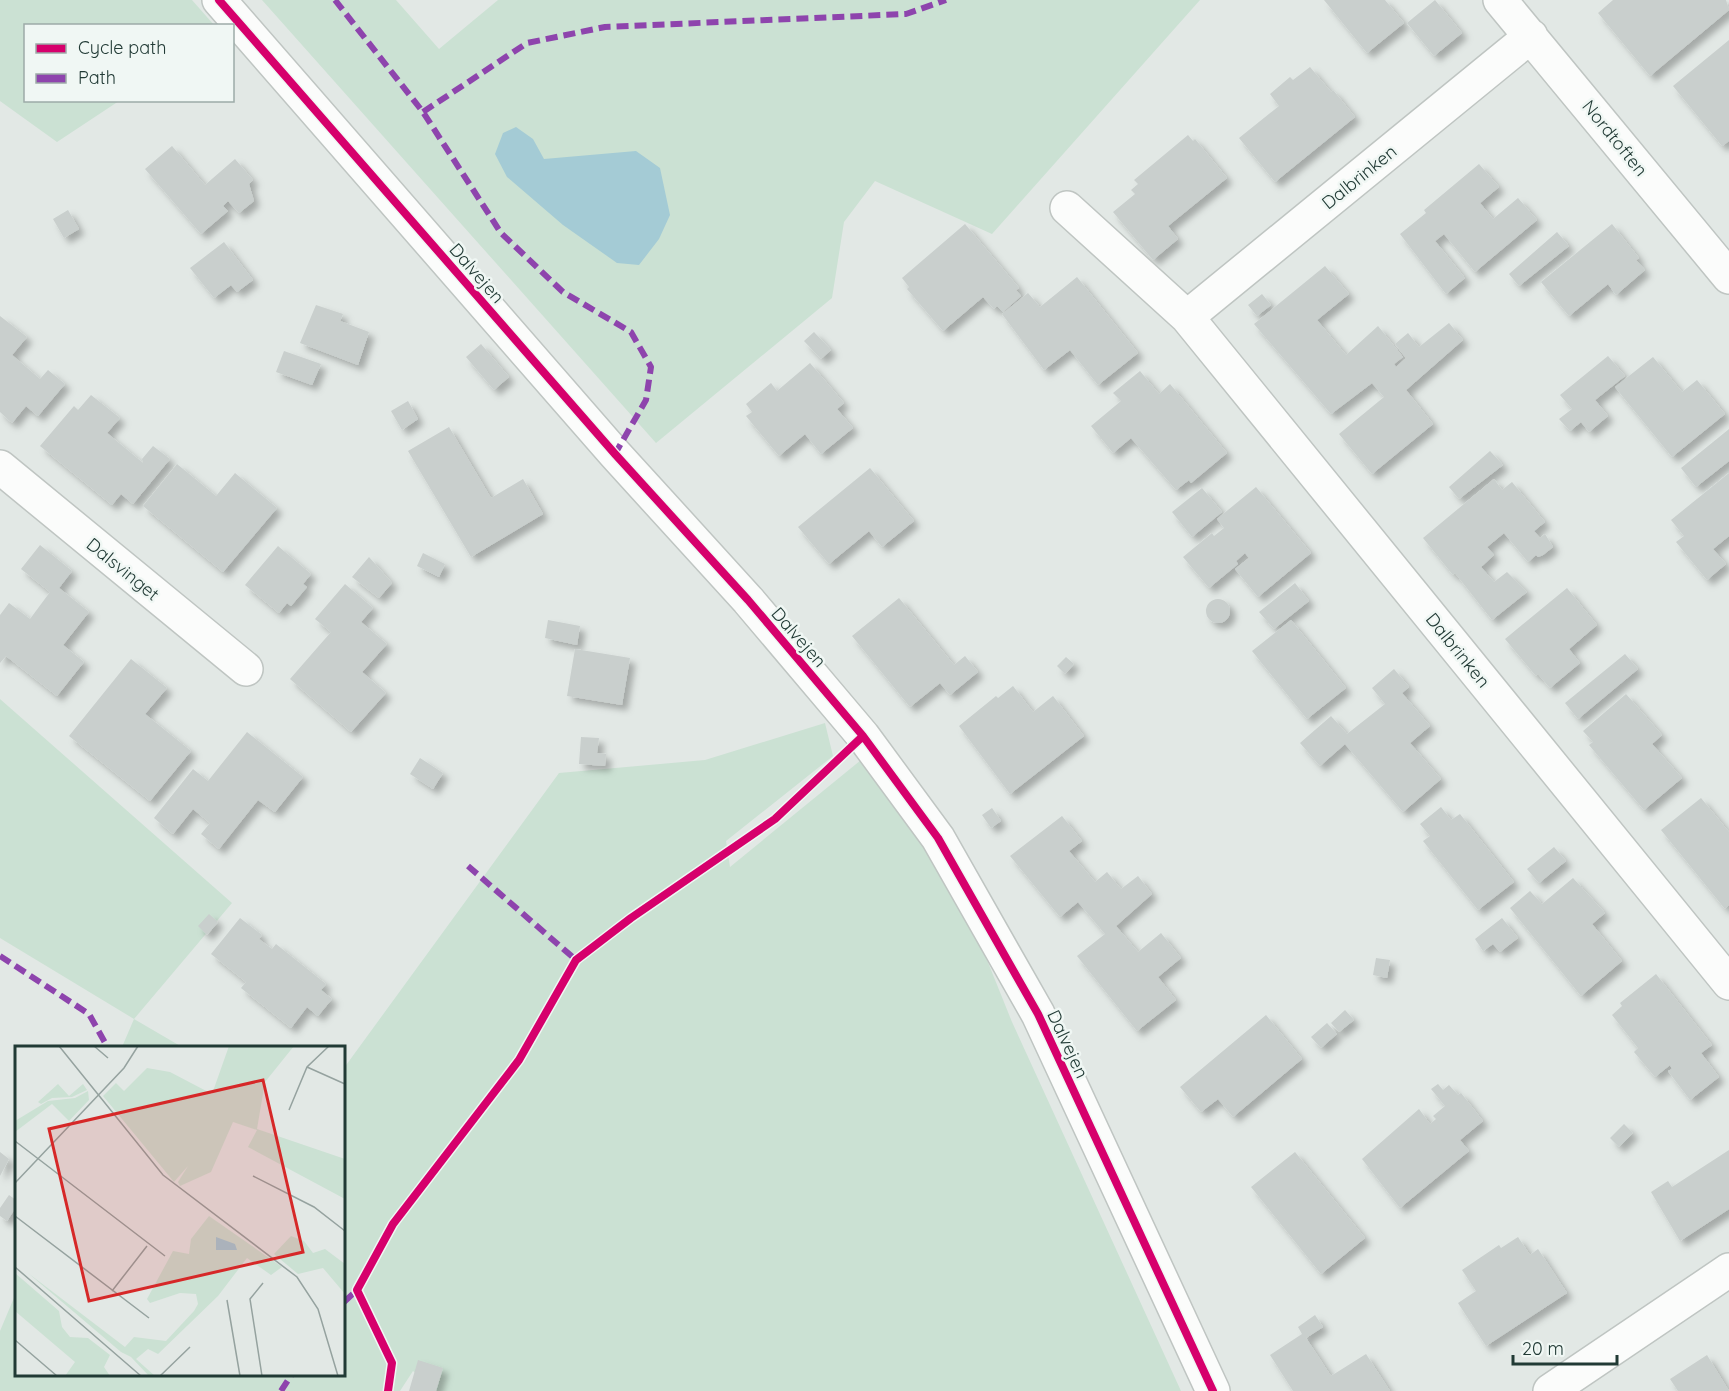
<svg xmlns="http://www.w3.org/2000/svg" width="1729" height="1391" font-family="Quicksand,sans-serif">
	<defs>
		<filter id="shadow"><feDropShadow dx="5.5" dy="5.5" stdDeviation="3" flood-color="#0004"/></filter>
	</defs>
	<rect width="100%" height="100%" fill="#e2e8e5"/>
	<path fill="#cbe1d3" d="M0,0h192l22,25 -188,1v74l93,1 -62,41 -57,-41z
		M262,0h134l43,49 59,-49h702l-208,234 -117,-53 -31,41 -12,76 -176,145z
		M0,699l232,204 -98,116 48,28h-60l12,-28 -134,-81z
		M825,723l8,33 -107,85 4,26 131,-107 65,90 55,95 31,77 169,369h-745l-23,-20 -13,20h-400v-60l16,-38v81h328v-306l215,-295 146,-13z"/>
	<path fill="#a4cbd5" d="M516,127l17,12 11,20 92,-8 24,17 10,47 -11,24 -20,26 -22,-2 -54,-38 -56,-48 -12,-23 8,-21z"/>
	<path fill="#c9cfcd" filter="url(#shadow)" d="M1324,0h61l19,23 -37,30z
		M1435,0l27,33 -28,23 -27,-33z
		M1613,0h113l3,10 -79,66 -52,-63z
		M1729,40v101l-7,5 -49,-60z
		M1310,67l21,25 2,-2 22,27 -80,65 -36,-44 40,-32 -9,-12 20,-17 3,3z
		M1188,135l5,6 2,-2 32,39 -59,48 10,13 -25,21 -40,-48 22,-18 -4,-4 7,-6 -4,-4z
		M172,146l33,39 30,-26 18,21 -4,4 5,17 -15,12 -11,-12 -5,5 5,5 -27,23 -56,-65z
		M1479,164l20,23 -19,16 13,16 25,-21 19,22 -62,52 -31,-38 -9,7 30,37 -19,16 -46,-60 26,-21 -2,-3z
		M68,210l11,19 -15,9 -11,-19z
		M965,224l54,64 -3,2 5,6 -18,16 -6,-6 -3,3 -11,-12 -40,34 -36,-42 2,-2 -7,-9z
		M1612,224l27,34 -3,2 9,10 -29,25 -8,-11 -39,32 -28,-34z
		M1557,232l12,14 -50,40 -10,-12z
		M224,242l29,38 -16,12 -6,-7 -17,13 -24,-30z
		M1325,266l24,28 -32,26 29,35 32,-29 25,31 -9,7 2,3 10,-9 -11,-14 13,-11 11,14 30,-24 14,17 -57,50 27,34 -61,50 -33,-40 45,-37 -12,-14 -41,31 -77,-90z
		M1077,277l61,76 -40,32 -28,-35 -26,20 -42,-56 26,-21 12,14z
		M1262,294l9,11 -14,11 -9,-11z
		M316,305l27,9 -3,7 29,11 -11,33 -58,-22z
		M0,316l27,21 -15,18 28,24 8,-9 17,14 -27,32 -12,-10 -14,17 -12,-11z
		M814,332l17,18 -10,9 -17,-18z
		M481,344l28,33 -15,13 -28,-33z
		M284,351l37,13 -9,21 -36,-13z
		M1608,356l17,20 -30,24 13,16 -19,16 -8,-10 -11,9 -11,-12 13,-10 -12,-14z
		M1653,357l29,35 15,-12 28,34 -53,43 -57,-70z
		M810,363l34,40 -7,6 16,19 -32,26 -16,-20 -26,22 -33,-40 6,-4 -6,-8 25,-21 6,8z
		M1140,371l19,23 11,-10 57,69 -36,30 -2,-3 -13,10 -45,-52 -18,15 -22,-27 30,-25 -8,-8z
		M91,395l29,23 -13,15 36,30 -1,-4 11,-13 17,13 -37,45 -12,-10 -9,11 -72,-59 34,-40 4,4z
		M408,401l10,18 -16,11 -11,-19z
		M449,427l42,71 32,-19 20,35 -72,43 -63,-106z
		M1729,429v32l-33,26 -15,-19z
		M1490,451l13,14 -44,34 -10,-12z
		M177,464l39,32 19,-23 42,35 -54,64 -80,-66z
		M870,468l44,53 -32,26 -13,-16 -40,33 -31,-37z
		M1729,473v63l-16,13 13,15 -19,16 -31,-38 8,-6 -13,-16z
		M1494,479l8,11 10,-8 33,40 -11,9 6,7 5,-4 8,13 -10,8 -5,2 -2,-2 -8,7 -24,-29 -17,14 7,8 -13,12 13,15 13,-10 20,20 -35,28 -37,-47 -2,2 -30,-37z
		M1256,487l55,66 -53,44 -23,-28 14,-11 -4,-5 -9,8 2,3 -29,24 -26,-31 29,-24 2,3 10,-8 -7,-9z
		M1202,488l20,24 -30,25 -20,-25z
		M40,545l32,26 -13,17 30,24 -26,33 21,17 -27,34 -51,-40 -6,7v-48l9,-12 21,16 20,-27 -29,-23z
		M278,546l33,28 -8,10 4,3 -16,19 -4,-3 -8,10 -34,-28z
		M423,553l22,11 -6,13 -22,-11z
		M369,557l23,26 -13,15 -27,-21z
		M1295,583l14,18 -35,28 -15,-17z
		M345,584l28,24 -12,14 26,22 -25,28 24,21 -35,39 -61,-53 41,-47 -16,-13z
		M1567,588l30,37 -28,24 11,14 -30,25 -12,-14 -2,2 -31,-37z
		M899,598l55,67 11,-9 13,16 -28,23 -10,-12 -30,24 -58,-71z
		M1206 611a12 12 0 1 1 24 0a12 12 0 1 1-24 0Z
		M548,620l32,6 -3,19 -32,-7z
		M1291,620l55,68 -39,31 -55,-68z
		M575,649l55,9 -8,47 -55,-9z
		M1625,654l13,15 -60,50 -13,-16z
		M1066,657l8,7 -9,10 -8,-8z
		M131,659l36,29 -22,26 46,37 -41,50 -81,-65z
		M1394,669l15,18 -7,6 28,33 -20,17 31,36 -38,33 -58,-68 -25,22 -20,-23 31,-27 16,18 38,-30 -13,-16z
		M1013,686l20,26 20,-16 31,40 -74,58 -51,-68 37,-30 2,2z
		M1626,694l36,41 -10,9 30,34 -38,32 -55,-65 4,-3 -10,-11z
		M247,732l56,45 -28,35 -17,-12 -39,49 -18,-15 9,-11 -17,-14 -20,25 -19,-16 39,-49 15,12z
		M581,737l18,1 -2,15 9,1 -1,12 -26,-2z
		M420,758l23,15 -10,16 -23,-15z
		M1701,798l28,34v73l-4,4 -64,-79z
		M1441,807l10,13 9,-6 54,68 -36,28 -55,-69 7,-5 -10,-12z
		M992,808l9,13 -10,7 -9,-13z
		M1062,816l20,25 -13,10 26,31 12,-10 14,17 17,-13 14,18 -36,32 22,26 23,-19 20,25 -23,19 18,23 -39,31 -60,-75 28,-22 -27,-32 -18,15 -50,-61z
		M1554,847l12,14 -27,22 -12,-14z
		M1573,878l32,35 -13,11 30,37 -41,35 -71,-88 20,-17 12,13z
		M209,914l9,8 -11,13 -9,-9z
		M240,918l22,17 -3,4 13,10 4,-5 50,40 -5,6 11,9 -14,17 -11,-9 -16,21 -50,-40 5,-6 -35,-28z
		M1502,918l16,20 -18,14 -7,-8 -10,7 -8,-12z
		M1376,958l14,2 -3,18 -14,-3z
		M1656,974l56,71 -11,8 18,24 -29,23 -22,-29 4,-2 -2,-4 -15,12 -21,-25 4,-4 -26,-33 10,-9 -2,-3z
		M1345,1010l9,10 -15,12 -8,-9z
		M1266,1015l36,44 -69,58 -15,-18 -17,13 -21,-25z
		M1327,1023l10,11 -16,14 -10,-11z
		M1438,1084l5,6 6,-5 9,10 3,-2 22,28 -23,19 9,11 -69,57 -38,-49 57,-50 11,15 6,-5 -3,-3 12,-10 -14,-17z
		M1624,1124l9,9 -14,14 -9,-9z
		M1729,1150v59l-49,32 -29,-49 17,-11 4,6z
		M0,1152l9,7 -9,17z
		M1295,1152l70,86 -44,36 -70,-87z
		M9,1195l7,5v7l-9,14 -7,-5v-8z
		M1518,1237l12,18 8,-6 29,44 -81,53 -28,-43 18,-12 -14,-21 37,-25 2,3z
		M1315,1315l8,12 -17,11 25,38 35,-22 24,37h-97l-23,-36 32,-21 -4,-7z
		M1707,1355l22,36h-51l-8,-12z
		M418,1360l25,8 -7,23h-27z"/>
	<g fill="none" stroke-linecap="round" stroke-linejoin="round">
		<defs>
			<path id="minor" d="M219,0l396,454 133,146 115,136 75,102 100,176 175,377
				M1500,0l229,277
				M1067,208l120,109 542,666
				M1187,317l344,-281
				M0,467l246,202
				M1550,1391l179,-121"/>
		</defs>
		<use href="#minor" stroke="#bfc5c2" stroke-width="36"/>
		<use href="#minor" stroke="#fbfcfb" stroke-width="33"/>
		<path stroke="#8e44ad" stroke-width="6" stroke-dasharray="12 6" stroke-linecap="butt" d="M335,0l88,112 78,121 62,59 68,40 20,35 -5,33 -31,54
			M423,112l104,-69 78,-16 301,-13 40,-14
			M468,866l108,94
			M0,956l89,58 19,34
			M344,1302l13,-12
			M281,1391l11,-17"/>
		<defs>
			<path id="cycleway" d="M219,0l396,454 133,146 115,136 75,102 100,176 175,377
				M388,1391l4,-28 -35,-73 36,-66 126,-164 57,-100 55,-42 144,-99 88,-83"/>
		</defs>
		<use href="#cycleway" stroke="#f0f7f4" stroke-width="11"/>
		<use href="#cycleway" stroke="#d6006c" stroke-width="8"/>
	</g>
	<g text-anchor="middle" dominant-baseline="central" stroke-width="5" stroke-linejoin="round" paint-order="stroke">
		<g font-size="18" fill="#213a35" stroke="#f0f7f4">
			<text transform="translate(1615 138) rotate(51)">Nordtoften</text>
			<text transform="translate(1359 177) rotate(-39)">Dalbrinken</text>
			<text transform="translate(477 273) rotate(49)">Dalvejen</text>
			<text transform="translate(123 569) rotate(39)">Dalsvinget</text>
			<text transform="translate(799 637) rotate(49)">Dalvejen</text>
			<text transform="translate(1458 650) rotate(51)">Dalbrinken</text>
			<text transform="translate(1068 1044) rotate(65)">Dalvejen</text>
		</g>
	</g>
	<g transform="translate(15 1046)">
		<rect width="330" height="330" fill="#e2e8e5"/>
		<path d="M214,0h65l-29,36 -8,47 88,30v40l-97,-52 9,-17 -24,-8 -22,50 -31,14 -2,-4 10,-16 -14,16 -71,-86 13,-13 8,8 23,-23 23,4 42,22zM43,38l11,12 14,-12 4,6 -15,7 -20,1 -11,6 -3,-2zM73,45l1,9 -20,21 -17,-17 -37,28v-11l33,-20 27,-3zM194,170l73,51 -11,8 -24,-17 -29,38 -60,58 -10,-5 -12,10 19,17h-6l-18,-19 -10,-5 -93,-79 97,74 9,-10 32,4 28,-30 4,-7 -2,-10 -16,-1 -30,10 -3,-4 26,-48 16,3 2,-15zM276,190l13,5 9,12 12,-4 20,15v30l-22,-26 -25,6 -24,-20zM0,227l44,38 3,16 8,10 18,1 22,17 -6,12 6,9h-45l10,-14 -60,-51z" fill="#cbe1d3"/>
		<path d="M201,191l19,7 2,6h-21z" fill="#a4cbd5"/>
		<path fill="none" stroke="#95a29f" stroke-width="1.5" d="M44,0l104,129 134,102 21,32 20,67M79,0l14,12M292,21l38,17M274,64l18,-43 22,-21M0,95l150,115M238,130l61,31 31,24M0,137l109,-115 14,-22M0,170l134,102M0,221l126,109M97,245l35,-45M212,254l13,76M0,294l42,36M145,330l30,-29M247,330l-12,-77 13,-16"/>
		<path fill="#d62828" fill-opacity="0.15" stroke="#d62828" stroke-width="3" d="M248,34l40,172 -214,49 -40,-172z"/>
		<rect width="330" height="330" fill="none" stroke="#213a35" stroke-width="3"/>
	</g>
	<rect x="24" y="24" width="210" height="78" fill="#f0f7f4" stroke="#9daba8" stroke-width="1.5"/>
	<rect x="36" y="44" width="30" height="9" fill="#d6006c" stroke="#9daba8" stroke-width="1.5"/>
	<text x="78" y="54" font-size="18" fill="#213a35">Cycle path</text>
	<rect x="36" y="74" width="30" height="9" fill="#8e44ad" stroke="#9daba8" stroke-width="1.5"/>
	<text x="78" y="84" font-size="18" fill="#213a35">Path</text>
	<path d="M1513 1355v9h104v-9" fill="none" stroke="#213a35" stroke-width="3"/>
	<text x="1522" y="1355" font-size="18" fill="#213a35" stroke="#f0f7f4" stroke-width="4.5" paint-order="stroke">20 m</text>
</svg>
